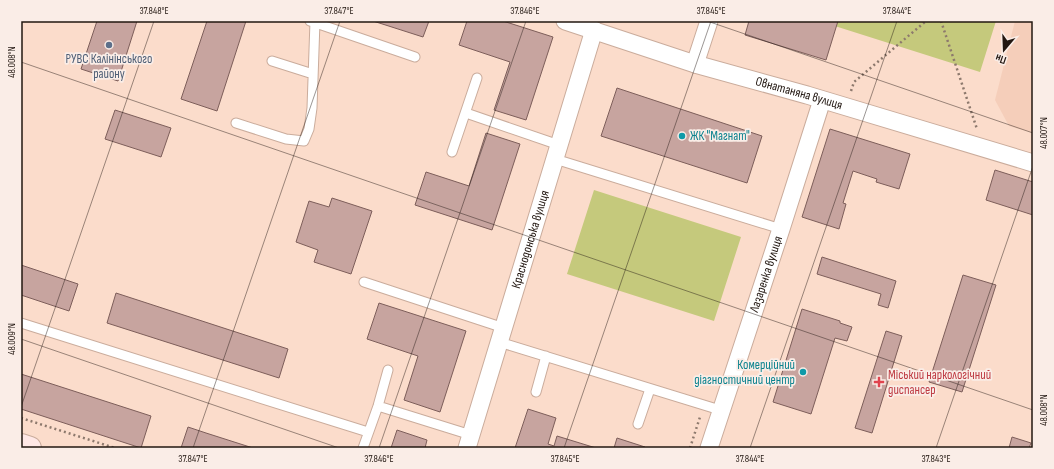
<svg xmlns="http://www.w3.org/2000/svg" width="1054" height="469" font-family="'Sofia Sans Condensed',sans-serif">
	<rect width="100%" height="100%" fill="#fbdccb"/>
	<path fill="#f5ceba" d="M1015,21h18v112l-24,-7 -14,-26z"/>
	<path fill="#c5c97c" d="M819,21h177l-16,51z
		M594,190l147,47 -27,84 -147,-47z"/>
	<path fill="#c7a49f" stroke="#7d5e5a" d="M97,21h40l-19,60 -37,-12z
		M207,21h39l-29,90 -36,-12z
		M373,21h56l-6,16z
		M467,21h36l50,16 -27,83 -32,-10 16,-48 -51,-17z
		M749,21h89l-12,39 -81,-25z
		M617,88l145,48 -15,47 -146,-47z
		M115,110l56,18 -10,29 -56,-18z
		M830,129l80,25 -11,35 -23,-7 1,-3 -24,-8 -10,32 3,1 -7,25 -37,-12z
		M486,133l34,11 -28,86 -77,-25 11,-33 43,14z
		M995,170l38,12v33l-47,-15z
		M332,198l40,13 -21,63 -37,-12 4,-12 -22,-8 13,-41 20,6z
		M822,257l74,24 -8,27 -10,-3 3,-11 -64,-20z
		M21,265l57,19 -9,27 -48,-16z
		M963,275l33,10 -34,107 -33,-10z
		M116,293l172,56 -9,29 -172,-55z
		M379,303l87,28 -26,81 -36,-12 14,-44 -51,-17z
		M802,309l38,12v2l12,4 -5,14 -12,-3 -24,76 -38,-12z
		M886,331l16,5 -30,97 -17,-5z
		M21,374l130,42 -10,32 -120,-39z
		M528,409l28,9 -8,26 6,2 3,-10 39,12h-81z
		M188,427l18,6 47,15h-72z
		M397,430l30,10 -2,8h-34z
		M1012,437l19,6 -2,5h-20z
		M617,438l28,9v1h-31z"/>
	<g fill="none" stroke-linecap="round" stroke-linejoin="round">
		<defs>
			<path id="lane" d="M310,21l105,36
				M272,61l41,13
				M466,113l93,32
				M236,123l50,16 18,2 5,-12 3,-21 3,-87
				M452,152l25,-74
				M555,159l226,70
				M364,282l140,46
				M21,323l347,109
				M499,342l221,68
				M536,392l10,-36
				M378,406l93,29
				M638,424l12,-35
				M363,448l15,-42 10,-36"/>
			<g id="street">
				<path id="s1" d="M565,21l130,43 112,31 226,68"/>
				<path d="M695,64l14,-43"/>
				<path id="s2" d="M467,448l127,-418"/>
				<path id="s3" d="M709,448l72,-219 41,-129"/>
			</g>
			<path id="secondary" d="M21,445l9,3"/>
		</defs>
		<use href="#lane" stroke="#caac9c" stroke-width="11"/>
		<use href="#street" stroke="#caac9c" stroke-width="19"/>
		<use href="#secondary" stroke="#caac9c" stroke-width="24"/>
		<path stroke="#8d796d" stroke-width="2.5" stroke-dasharray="2 3" stroke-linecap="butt" d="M941,21l36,108
			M851,91l3,-9 72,-61
			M21,418l94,30
			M690,448l10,-31"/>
		<use href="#lane" stroke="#fff" stroke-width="9"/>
		<use href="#street" stroke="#fff" stroke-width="17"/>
		<use href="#secondary" stroke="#ffe8e6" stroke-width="22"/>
	</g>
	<path fill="none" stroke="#221711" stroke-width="1" stroke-opacity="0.45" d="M707,21l326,112M21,62l1012,348M21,339l318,109M21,407l133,-386M193,448l147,-427M379,448l147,-427M564,448l147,-427M750,448l147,-427M936,448l97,-282"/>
	<circle fill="#5c6f8a" stroke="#faede7" stroke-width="1.5" cx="109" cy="45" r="4"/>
	<g fill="#0f9aa8" stroke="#faede7" stroke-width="1.5">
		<circle cx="682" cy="136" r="4"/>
		<circle cx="803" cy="372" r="4"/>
	</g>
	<path fill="#e0444e" stroke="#faede7" stroke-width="1.5" d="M877 376h4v4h4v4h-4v4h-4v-4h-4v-4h4z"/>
	<g text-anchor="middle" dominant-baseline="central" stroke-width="3.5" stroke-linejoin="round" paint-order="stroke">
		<g font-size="13" fill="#4e5e75" stroke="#faede7">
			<text x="109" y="59">РУВС Калінінського<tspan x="109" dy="15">району</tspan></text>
		</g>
		<g font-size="13" fill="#221711" stroke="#faede7">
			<text stroke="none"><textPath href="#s1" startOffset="245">Овнатаняна вулиця</textPath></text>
			<text stroke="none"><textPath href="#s2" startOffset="218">Краснодонська вулиця</textPath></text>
			<text stroke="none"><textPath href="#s3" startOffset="183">Лазаренка вулиця</textPath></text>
		</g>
		<g font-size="13" fill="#0d838f" stroke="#faede7" text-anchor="start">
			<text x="690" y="136">ЖК "Магнат"</text>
			<text x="795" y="365" text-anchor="end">Комерційний<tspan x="795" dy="15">діагностичний центр</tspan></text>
		</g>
		<g font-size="13" fill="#be3a42" stroke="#faede7" text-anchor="start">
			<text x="888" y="375">Міський наркологічний<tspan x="888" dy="15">диспансер</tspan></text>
		</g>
	</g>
	<rect width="1054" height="469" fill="none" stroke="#faede7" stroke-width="44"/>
	<g transform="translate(1004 50) rotate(199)" stroke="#faede7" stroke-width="3" paint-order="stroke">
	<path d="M0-3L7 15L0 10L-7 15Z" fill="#221711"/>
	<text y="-6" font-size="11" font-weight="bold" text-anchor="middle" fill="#221711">Пн</text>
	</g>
	<rect x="22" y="22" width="1010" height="425" fill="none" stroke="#221711" stroke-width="1.5"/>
	<g font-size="10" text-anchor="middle" fill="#221711">
		<text x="154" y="14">37.848°E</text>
		<text x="339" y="14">37.847°E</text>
		<text x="525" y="14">37.846°E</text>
		<text x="711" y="14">37.845°E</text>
		<text x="897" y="14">37.844°E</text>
		<text transform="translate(11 62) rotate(-90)" y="4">48.008°N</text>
		<text transform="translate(1043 133) rotate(-90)" y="4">48.007°N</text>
		<text transform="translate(11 339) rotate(-90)" y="4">48.009°N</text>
		<text transform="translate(1043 410) rotate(-90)" y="4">48.008°N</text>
		<text x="193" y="462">37.847°E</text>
		<text x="379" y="462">37.846°E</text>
		<text x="565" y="462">37.845°E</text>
		<text x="750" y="462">37.844°E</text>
		<text x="936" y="462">37.843°E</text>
	</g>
</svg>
